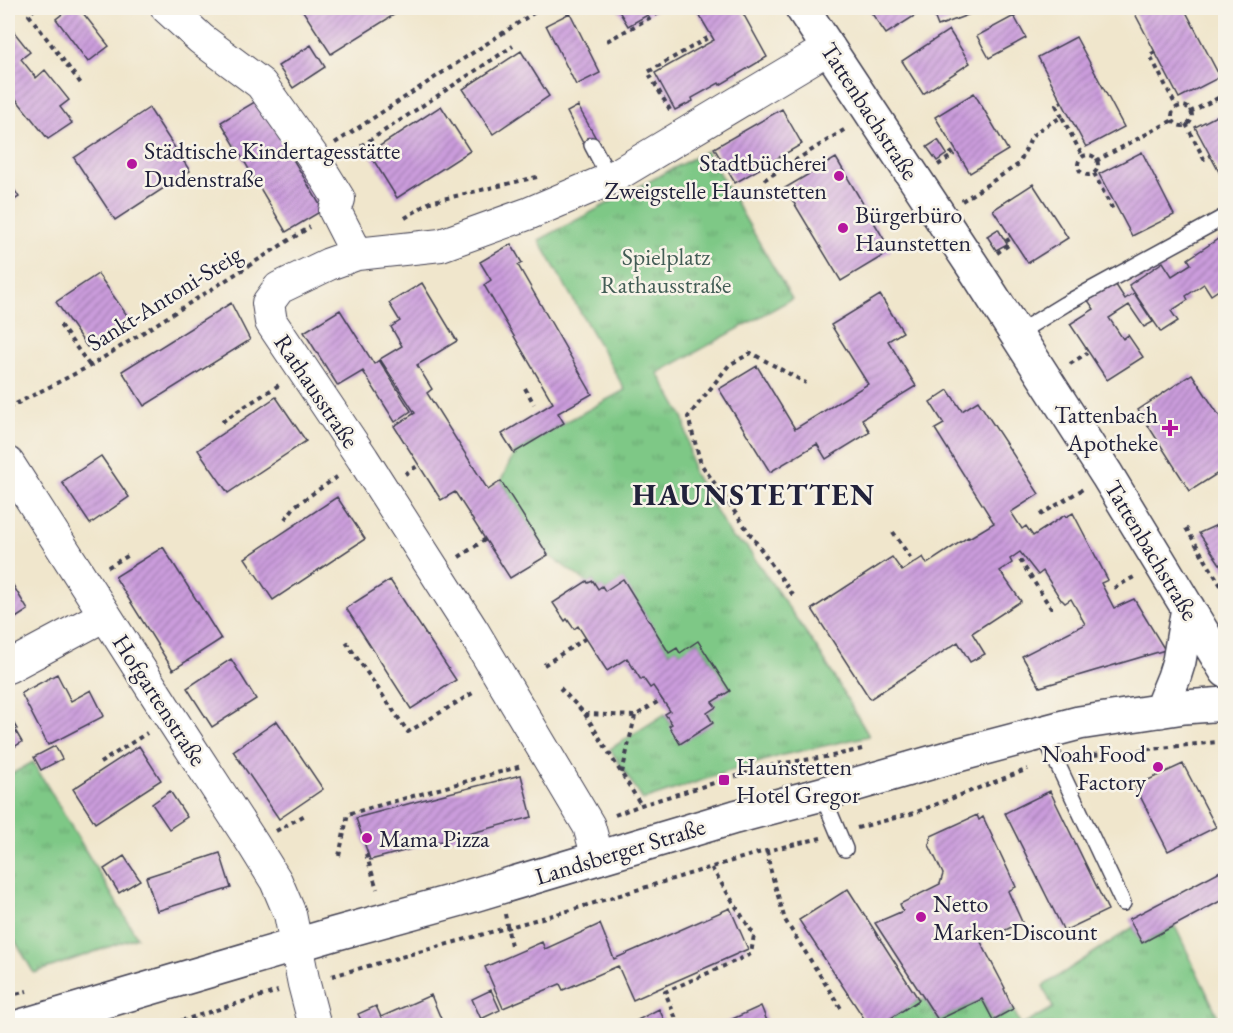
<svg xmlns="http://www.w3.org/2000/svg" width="1233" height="1033" font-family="'EB Garamond',serif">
	<defs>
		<pattern id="grass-tufts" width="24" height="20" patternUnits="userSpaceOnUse" patternTransform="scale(1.5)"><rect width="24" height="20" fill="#7ec886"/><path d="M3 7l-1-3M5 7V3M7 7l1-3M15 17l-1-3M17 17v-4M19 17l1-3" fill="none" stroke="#67a26f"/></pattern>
		<pattern id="building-hatch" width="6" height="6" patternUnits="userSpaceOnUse" patternTransform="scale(1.5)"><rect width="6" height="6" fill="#cb9cdc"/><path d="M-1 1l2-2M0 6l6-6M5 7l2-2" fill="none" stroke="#a47fb4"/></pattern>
	</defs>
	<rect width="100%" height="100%" fill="#f7f3e8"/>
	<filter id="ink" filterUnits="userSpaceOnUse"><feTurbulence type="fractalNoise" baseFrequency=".0167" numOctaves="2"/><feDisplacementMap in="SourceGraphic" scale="12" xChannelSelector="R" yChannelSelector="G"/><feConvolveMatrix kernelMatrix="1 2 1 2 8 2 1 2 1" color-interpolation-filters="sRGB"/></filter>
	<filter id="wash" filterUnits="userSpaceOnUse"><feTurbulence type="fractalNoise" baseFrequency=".008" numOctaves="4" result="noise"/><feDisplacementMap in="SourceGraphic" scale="24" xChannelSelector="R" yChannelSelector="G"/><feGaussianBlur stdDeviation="1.35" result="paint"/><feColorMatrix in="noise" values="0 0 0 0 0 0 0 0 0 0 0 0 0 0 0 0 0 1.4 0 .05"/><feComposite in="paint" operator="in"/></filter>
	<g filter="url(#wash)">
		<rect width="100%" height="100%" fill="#f0e6cc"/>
		<path fill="url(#grass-tufts)" stroke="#507560" stroke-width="1.5" d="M706,151l86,148 -134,74 26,46 9,53 39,66 14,8 74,107 49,83 -86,19 -53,16 -87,29 -33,-51 55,-35 16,29 32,-20 -6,-10 8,-6 -3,-5 18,-12 -32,-49 -18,12 -3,-5 -8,5 -46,-73 -18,11 -3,-4 -4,2 -5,-8 -5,2 -40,-28 -47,-74 13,-28 50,-30 61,-33 -86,-150z
			M33,762l104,175 -103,36 -26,-44v-153z
			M1175,926l47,99h-199l30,-17 -10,-22 90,-59 9,16z
			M982,999l10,23 21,-13 8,16 -142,1 40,-26h6l13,20z"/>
		<g id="blocks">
			<path fill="url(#building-hatch)" d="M70,8h9l30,38 -21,16 -32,-43z
				M301,8h104l-74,46z
				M617,8h43l-32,18z
				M695,8h45l27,49 -47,28 -1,-2 -27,15 1,3 -18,9 -20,-37 59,-33z
				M868,8h48l3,5 -33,21z
				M931,8h40l2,5 -35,13z
				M1132,8h52l36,69 -41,21z
				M570,13l30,60 -24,12 -30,-60z
				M1014,16l12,22 -37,20 -12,-22z
				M10,27l20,25 -9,7 15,19 9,-8 24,30 -9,7 12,16 -24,16 -40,-50v-60z
				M949,30l21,33 -47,31 -21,-33z
				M1076,37l48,90 -38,20 -48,-90z
				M311,45l14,22 -32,21 -15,-22z
				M521,51l28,45 -56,38 -30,-45z
				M974,93l34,57 -38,23 -35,-56z
				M258,100l65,110 -37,22 -65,-110z
				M441,106l29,45 -73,47 -28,-45z
				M578,106l20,36 -12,7 -19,-37z
				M149,108l41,63 -75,49 -41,-62z
				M782,109l20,35 -67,39 -21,-35z
				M1226,111v74l-31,-58z
				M938,140l9,14 -10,7 -10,-14z
				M1142,152l32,63 -42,21 -33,-62z
				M836,158l55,93 -50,30 -56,-93z
				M8,180l11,17 -11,7z
				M1033,184l35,54 -40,25 -35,-53z
				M998,229l9,15 -11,6 -9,-14z
				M1221,237l5,6v42l-15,10 -7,-11 -18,12 2,4 -17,11 7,10 -17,11 -32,-47 34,-23 9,14 19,-12 -3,-5z
				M511,244l11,19 -4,2 74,129 -34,19 6,10 -50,30 -12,-19 51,-31 -69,-118 7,-5 -11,-18z
				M98,274l31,44 -42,29 -31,-45z
				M1114,282l11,17 9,-6 19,29 -9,5 -15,-22 -20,13 14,21 5,-4 15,22 -36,23 -37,-56 24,-15 -7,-10z
				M422,283l35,58 -40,24 15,24 -5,4 61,97 13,-9 47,74 -38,23 -55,-86 -14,8 -47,-74 21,-13 -35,-54 22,-13 -11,-19 9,-6 -11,-18z
				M880,295l23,37 -15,9 28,45 -54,33 8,13 -44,27 -9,-15 -47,28 -51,-83 38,-23 38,63 73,-45 -37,-59z
				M231,303l19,37 -106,66 -22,-35z
				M340,310l34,54 5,-4 32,51 -16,11 -32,-51 -25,15 -34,-54z
				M1192,374l34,52v42l-36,23 -52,-81z
				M948,390l14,21 16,-10 61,93 -28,18 11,17 4,-3 7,10 32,-21 1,2 7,-4 35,67 -7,3 13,25 20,-9 31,51 -125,37 -18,-31 63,-32 -14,-25 -6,4 -3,-3h-1l-18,-29 -5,4 -18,-23 -10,7 2,4 -12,8 21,30 -49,32 13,21 -15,8 -12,-20 -88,57 -58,-90 80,-52 10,14 21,-14 4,7 41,-27 1,1 25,-15 -59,-94 9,-5 -14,-22z
				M276,397l30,44 -78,52 -30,-43z
				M101,456l28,41 -39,27 -28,-42z
				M337,497l28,42 -92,61 -28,-42z
				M1226,521v52l-27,-40z
				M163,547l58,92 -48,31 -58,-93z
				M8,577l20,33 -20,13z
				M623,579l46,74 8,-5 3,5 18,-12 32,50 -18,11 4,5 -9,6 6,10 -33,21 -11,-18 3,-2 -7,-10 5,-3 -17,-25 -3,2 -7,-10 -2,2 -14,-22 -20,13 -29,-45 -4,3 -7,-10 -2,2 -12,-18 34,-22 1,2 5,-2 5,8 4,-3 3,5z
				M390,580l66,100 -45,29 -65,-101z
				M231,659l25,40 -44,28 -25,-39z
				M57,674l14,27 20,-11 13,26 -56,29 -27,-52z
				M8,714l9,15 -2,1 7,12 -14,9z
				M277,721l46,68 -44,30 -46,-68z
				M55,746l7,13 -21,11 -7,-13z
				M139,746l22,34 -66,43 -22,-34z
				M1183,764l33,63 -48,24 -33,-65z
				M521,775l11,42 -162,43 -14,-42 81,-22z
				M170,791l17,26 -18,12 -17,-25z
				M1050,791l58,119 -44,21 -59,-118z
				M977,815l2,5 4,-3 33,70 -8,4 14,31 -41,20 24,46 -1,1 9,20 -20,11 -11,-21 -44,21 -63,-97 28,-12 -3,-7 40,-20 3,-10 -14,-29 2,-9z
				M220,853l11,35 -74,23 -11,-34z
				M124,856l16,24 -21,13 -15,-24z
				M1226,868v30l-84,45 -13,-24z
				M848,889l71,111 -40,26h-10l-70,-106z
				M730,908l18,41 -115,51 -15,-34 -55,24 -3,-6 -57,24 -18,-41 57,-25 3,7 55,-25 14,35z
				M491,990l9,20 -19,9 -9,-20z
				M431,995l13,31h-80l-6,-12 18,-8 5,11z
				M761,1006l8,20h-52z
				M659,1009l8,17h-41z"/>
		</g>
	</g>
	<g filter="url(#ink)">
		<use href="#blocks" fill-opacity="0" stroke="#413f51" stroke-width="1.5"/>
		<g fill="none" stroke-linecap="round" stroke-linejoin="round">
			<defs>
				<path id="lane" d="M592,145l18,34
					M1016,334l49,-30 161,-88
					M1044,733l11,26 68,144
					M822,794l23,55"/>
				<path id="street" d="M167,8l34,31 60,45 52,73 26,42 -4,12 22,43
					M8,463l163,255 82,126 23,37 14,33 14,70 11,42
					M8,667l97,-52
					M598,858l-9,-32 -116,-195 -110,-172 -92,-137 -3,-19 11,-15 50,-24 28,-10 84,-9 89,-32 80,-34 219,-131"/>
				<path id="secondary" d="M802,8l172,260 133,207 119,196
					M1160,711l14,-34 5,-16 9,-53
					M21,1026l313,-92 123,-34 278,-83 87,-23 132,-38 125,-33 105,-16 42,-3"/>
			</defs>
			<use href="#lane" stroke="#413f51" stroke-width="18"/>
			<use href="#street" stroke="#413f51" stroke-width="34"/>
			<use href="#secondary" stroke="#413f51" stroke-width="36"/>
			<path stroke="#413f51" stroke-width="4" stroke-dasharray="4.5 4.5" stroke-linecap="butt" d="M35,8l-6,7 53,70
				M607,41l61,-33
				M1155,52l-5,3 27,53
				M1172 116a10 10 0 1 1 20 0a10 10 0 1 1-20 0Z
				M670,110l-22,-38 63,-36
				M1190,112l36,-18
				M1062,117l-6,-12 6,-3
				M1186,124l18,35 6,-3
				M335,143l203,-133
				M1078 165a10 10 0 1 1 20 0a10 10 0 1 1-20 0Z
				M346,156l167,-110
				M1096,161l77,-41
				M938,165l15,-10 -5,-7
				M1094,173l17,34 5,-2
				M764,180l83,-52
				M962,201l57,-37 13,-28 11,-9 19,-10 21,40
				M405,218l25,-16 107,-25
				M997,253l13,-9 -4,-7 4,-2
				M60,325l30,41
				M1070,364l17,-11
				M525,388l9,16
				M8,408l82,-42 220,-139
				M222,422l14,-10 43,-27
				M405,474l14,-9
				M1040,515l43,-26
				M285,519l11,-14 44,-30
				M1186,528l40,66
				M893,532l21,31
				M459,557l27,-18
				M1020,560l34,53
				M108,567l23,-13
				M1114,588l20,-11
				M793,595l-92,-131 -13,-47 41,-52 22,-12 55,30
				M346,642l62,90 68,-41
				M544,665l42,-27
				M560,688l25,26 50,2 27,-17
				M585,714l56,91
				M1076,757l150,-16
				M100,763l47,-30
				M622,773l13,-57
				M615,815l26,-10 136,-41 55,-8 30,-7
				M857,828l57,-15 114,-44
				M276,831l31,-17
				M767,851l3,17 15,52 57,90
				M366,854l11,35
				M339,856l9,-42 174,-48
				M505,914l6,32
				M332,976l239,-66 187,-57 63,-15
				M8,996l19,-5
				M164,1026l114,-35
				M679,1026l-14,-34 86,-38 3,-19 -43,-68"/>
			<use href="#lane" stroke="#fff" stroke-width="15"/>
			<use href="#street" stroke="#fff" stroke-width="32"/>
			<use href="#secondary" stroke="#fff" stroke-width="33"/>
		</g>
	</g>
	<g fill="#b5179e" stroke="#f7f3e8" stroke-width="2">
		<circle cx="132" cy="164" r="6"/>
		<circle cx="839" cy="176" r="6"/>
		<circle cx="843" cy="228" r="6"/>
		<path d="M1167 419h6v6h6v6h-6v6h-6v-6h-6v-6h6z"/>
		<circle cx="1158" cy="767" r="6"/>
		<rect x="718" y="774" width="12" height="12" rx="3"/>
		<circle cx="367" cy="838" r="6"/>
		<circle cx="921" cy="917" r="6"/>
	</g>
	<g text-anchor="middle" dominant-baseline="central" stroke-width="5" stroke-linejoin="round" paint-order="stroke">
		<g font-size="24" fill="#22223b" stroke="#f7f3e8">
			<text transform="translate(870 111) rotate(57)">Tattenbachstraße</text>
			<text transform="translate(164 298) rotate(-32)">Sankt-Antoni-Steig</text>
			<text transform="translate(317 391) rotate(56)">Rathausstraße</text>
			<text transform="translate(1152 550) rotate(59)">Tattenbachstraße</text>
			<text transform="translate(160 700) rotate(57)">Hofgartenstraße</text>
			<text transform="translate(620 851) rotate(-17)">Landsberger Straße</text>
		</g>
		<g font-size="24" fill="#22223b" stroke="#f7f3e8" text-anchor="start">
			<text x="144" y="150">Städtische Kindertagesstätte<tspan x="144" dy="28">Dudenstraße</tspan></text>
			<text x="827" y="162" text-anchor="end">Stadtbücherei<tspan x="827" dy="28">Zweigstelle Haunstetten</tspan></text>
			<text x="855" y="214">Bürgerbüro<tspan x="855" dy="28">Haunstetten</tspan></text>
			<text x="1158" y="414" text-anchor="end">Tattenbach<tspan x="1158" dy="28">Apotheke</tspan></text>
			<text x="1146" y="753" text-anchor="end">Noah Food<tspan x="1146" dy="28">Factory</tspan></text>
			<text x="736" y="766">Haunstetten<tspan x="736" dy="28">Hotel Gregor</tspan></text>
			<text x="379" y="838">Mama Pizza</text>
			<text x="933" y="903">Netto<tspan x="933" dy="28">Marken-Discount</tspan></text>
		</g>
		<g font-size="24" fill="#425c55" stroke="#f7f3e8">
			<text x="666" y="256">Spielplatz<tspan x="666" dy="28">Rathausstraße</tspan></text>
		</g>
		<g font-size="30" font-weight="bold" letter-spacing="1.5" fill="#22223b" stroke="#f7f3e8">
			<text x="754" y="494">HAUNSTETTEN</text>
		</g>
	</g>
	<rect width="1233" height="1033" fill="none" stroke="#f7f3e8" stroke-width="30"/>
</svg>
